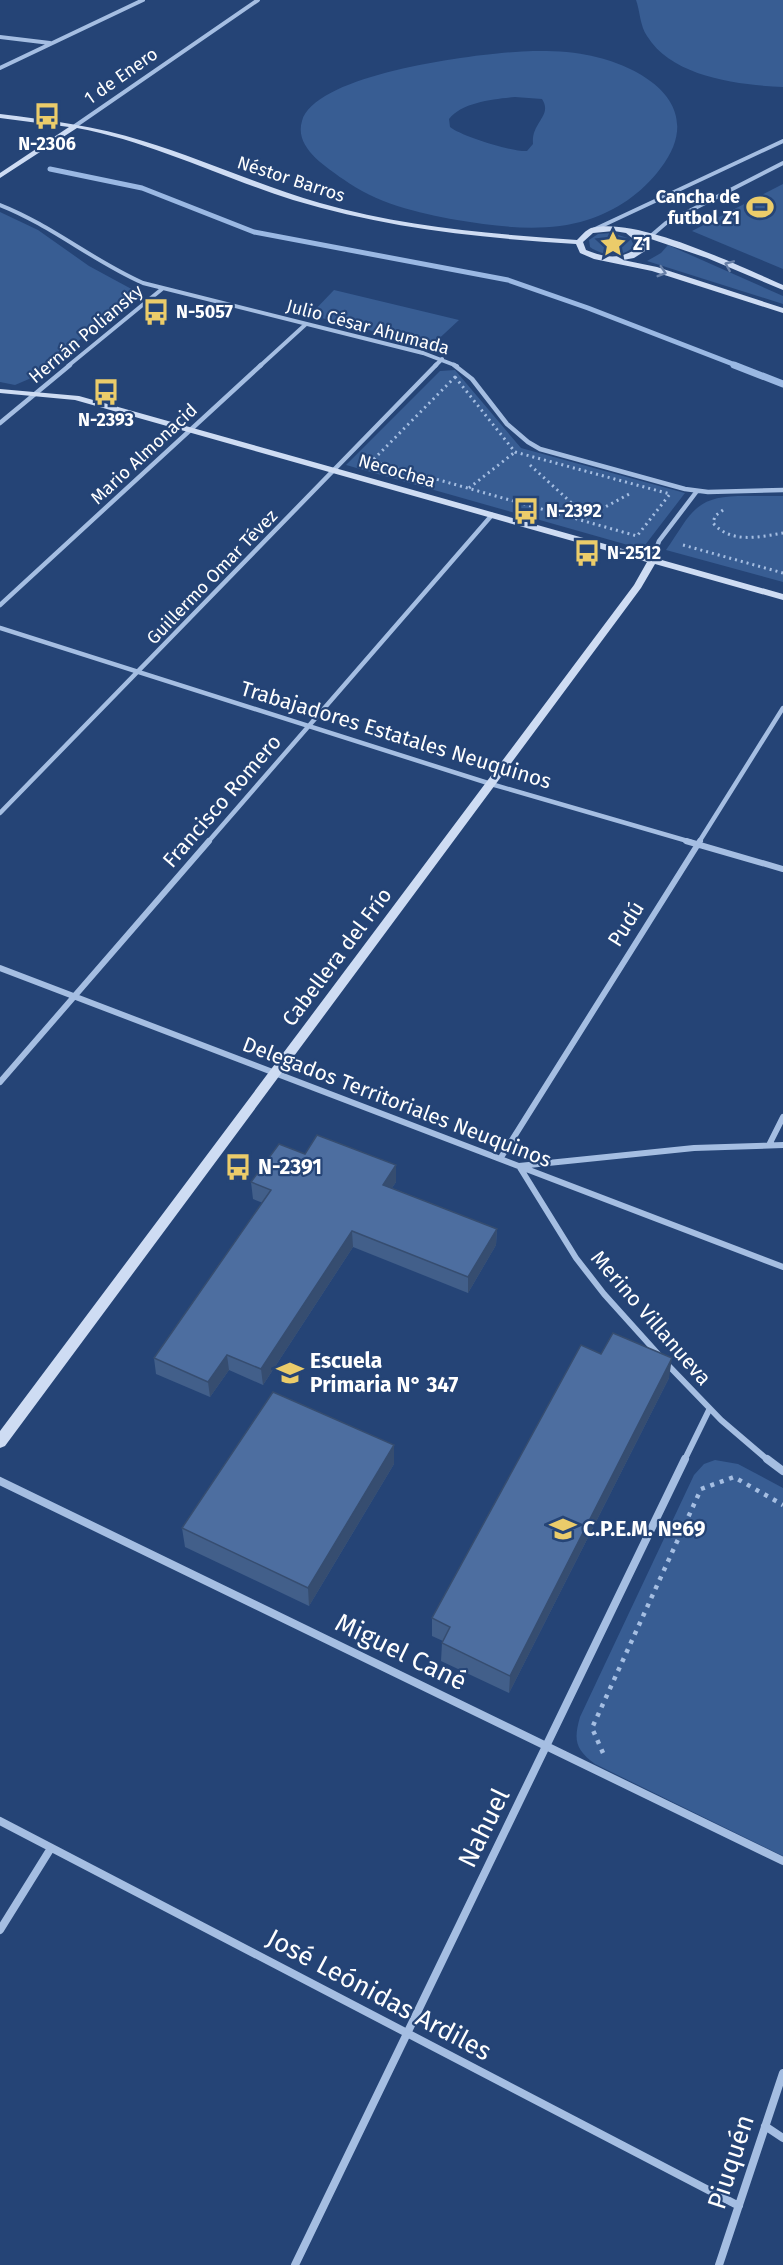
<svg xmlns="http://www.w3.org/2000/svg" width="783" height="2265" font-family="'Fira Sans',sans-serif">
	<rect width="100%" height="100%" fill="#254476"/>
	<path fill="#385d93" fill-rule="evenodd" d="M636,0h147v87c-45,-2 -111,-10 -136,-51 -7,-10 -7,-25 -11,-36z
		M533,51c18,0 36,0 54,4 57,11 122,51 73,114 -18,24 -44,42 -73,51 -41,13 -88,7 -130,0 -39,-7 -82,-17 -114,-41 -18,-13 -49,-32 -41,-58 14,-49 186,-69 231,-70zM515,97l27,2c11,17 -11,23 -9,45l-6,7c-15,1 -66,-15 -77,-24l-1,-8c13,-17 46,-20 66,-22z
		M783,184v85l-91,-38z
		M0,212l38,18 51,36 48,26 -1,4 -107,83 -14,6 -15,-3z
		M612,233l19,6 3,7c-10,12 -32,10 -44,1l-1,-7 9,-6z
		M668,245l115,51v8l-136,-43 14,-8z
		M334,290l125,30 -28,26 -121,-31z
		M455,370l66,78 164,45 -43,56 -296,-84 94,-94z
		M738,496h45v86l-117,-32c24,-34 27,-53 72,-54z
		M715,1460l23,4 45,24v368l-188,-92c-19,-14 -22,-23 -15,-47l114,-242 10,-11z"/>
	<g fill="none" stroke-linecap="round" stroke-linejoin="round">
		<path stroke="#9ab8e3" stroke-width="5" d="M50,169l92,19 112,44 254,48 80,28 150,58"/>
		<path stroke="#9ab8e3" stroke-width="7" d="M734,365l49,19"/>
		<path stroke="#a5bee2" stroke-width="3" stroke-dasharray="2 4" stroke-linecap="butt" d="M455,377l60,75 155,42 -33,42 -265,-75z
			M530,465l57,52
			M469,488l46,-36
			M723,510l-8,6 -2,7c18,21 46,14 70,10
			M585,518l46,-25
			M683,545l100,28"/>
		<path stroke="#a5bee2" stroke-width="4.5" stroke-dasharray="4 6" stroke-linecap="butt" d="M603,1753l-11,-25 109,-239 33,-12 49,28"/>
		<path stroke="#a5bee2" stroke-width="4" d="M0,37l50,6
			M0,68l143,-68
			M75,126l183,-126
			M0,205c51,20 93,56 143,78l280,70 34,13
			M593,230l190,-89
			M642,249l10,-14 14,-12 117,-60
			M68,366l94,-77
			M260,366l46,-42
			M435,366l7,-7"/>
		<path stroke="#a5bee2" stroke-width="4.5" d="M454,365l18,14 35,45 21,18 12,7 145,40 23,3 75,-2
			M0,423l70,-58
			M652,561l7,-20 38,-50
			M0,605l261,-240
			M0,628l491,156 200,58
			M0,813l436,-448
			M208,842l284,-327
			M699,842l84,-134"/>
		<path stroke="#a5bee2" stroke-width="6" d="M686,841l97,28
			M0,968l783,299
			M0,1082l209,-241
			M769,1145l14,-28
			M500,1159l200,-318
			M658,1354l-54,-60 -28,-36 -57,-92 175,-18 89,-3
			M665,1362l56,58 48,41
			M684,1461l25,-51"/>
		<path stroke="#a5bee2" stroke-width="8" d="M767,1459l16,12
			M0,1481l783,380
			M0,1821l739,385
			M0,1930l51,-82
			M765,2126l18,12
			M295,2265l390,-806
			M719,2265l64,-192"/>
		<path fill="#cedcf3" fill-rule="evenodd" d="M0,114c49,6 96,12 143,27 60,18 117,45 177,62 84,24 171,31 257,37 4,-4 9,-10 14,-12 46,-12 148,38 192,57v5l-76,-32 -65,-22 -5,-1 9,7 -1,9 -11,7 -11,2 34,7 126,41v5l-131,-42 -58,-12 -14,-6 -4,-9c-96,-6 -191,-16 -283,-44 -73,-23 -141,-58 -216,-72l-77,50v-5l69,-46 -69,-9zM614,231l12,2 12,10v5c-19,12 -32,10 -52,2l-3,-8 10,-9z
			M0,389l79,7 704,198v6l-128,-36 -14,24 -636,858 -5,2v-17l634,-846 13,-23 -572,-162 -75,-7z"/>
	</g>
	<path fill="#425f8a" d="M305,1154l91,28 -4,6 105,41 -1,16 -28,48 -115,-46 -90,138 -34,-15 -19,27 -54,-23 -2,-16 109,-155 -10,-4 -2,-17z
		M601,1354l68,24 -160,315 -68,-32 1,-18 1,-2 -11,-5v-18z
		M394,1445v19l-85,142 -124,-59 -3,-19z"/>
	<path fill="#364d70" d="M396,1165v17l-13,19v-16z
		M497,1229l-1,16 -28,48v-16z
		M352,1231l1,16 -90,138 -2,-16z
		M227,1355l2,15 -19,27 -2,-15z
		M672,1358l-3,20 -160,315 1,-17z
		M394,1445v19l-85,142 -1,-18z"/>
	<path fill="#4d6ea0" stroke="#364d70" stroke-width="1.5" d="M317,1135l79,30 -13,20 114,44 -29,48 -116,-46 -91,138 -34,-14 -19,27 -54,-24 117,-168 -20,-8 28,-38 26,10z
		M613,1333l59,25 -162,318 -68,-33 8,-16 -18,-9 149,-273 20,9z
		M273,1392l121,53 -86,143 -126,-60z"/>
	<defs><path id="oneway-chevron" d="M-2-3.5L2.5 0L-2 3.5" fill="none" stroke-width="1.6" stroke-linecap="round" stroke-linejoin="round" transform="scale(1.5)"/></defs>
	<g stroke="#6981a8">
		<use href="#oneway-chevron" transform="translate(729 265) rotate(-157)"/>
		<use href="#oneway-chevron" transform="translate(662 272) rotate(17)"/>
	</g>
	<defs>
		<symbol id="bus-bare" viewBox="-9 -9 18 18"><path d="M-5-6H5V4H4V6H2V4H-2V6H-4V4H-5ZM-3.5-4V0h7V-4ZM-3.5 1.2v1.5H-2V1.2ZM2 1.2v1.5H3.5V1.2Z" fill="#ebcc6a" stroke="#254476" stroke-width="2.5" paint-order="stroke"/></symbol>
		<symbol id="stadium-bare" viewBox="-9 -9 18 18"><path d="M0-5a6.5 5 0 1 0 0 10a6.5 5 0 1 0 0-10ZM-3.5-1.8h7v3.6h-7Z" fill="#ebcc6a" stroke="#254476" stroke-width="2.5" paint-order="stroke"/></symbol>
		<symbol id="sight-bare" viewBox="-9 -9 18 18"><path d="M0-6L1.8-2.2L6-1.7L2.9 1.2L3.7 5.4L0 3.3L-3.7 5.4L-2.9 1.2L-6-1.7L-1.8-2.2Z" fill="#ebcc6a" stroke="#254476" stroke-width="2.5" paint-order="stroke"/></symbol>
		<symbol id="school-bare" viewBox="-9 -9 18 18"><path d="M0-5L7-2L0 1L-7-2ZM-4 1L0 2.5L4 1V4Q0 6-4 4Z" fill="#ebcc6a" stroke="#254476" stroke-width="2.5" paint-order="stroke"/></symbol>
	</defs>
	<g fill-rule="evenodd">
		<use href="#bus-bare" x="28" y="97" width="38" height="38"/>
		<use href="#stadium-bare" x="741" y="188" width="38" height="38"/>
		<use href="#sight-bare" x="594" y="225" width="38" height="38"/>
		<use href="#bus-bare" x="137" y="293" width="38" height="38"/>
		<use href="#bus-bare" x="87" y="373" width="38" height="38"/>
		<use href="#bus-bare" x="507" y="492" width="38" height="38"/>
		<use href="#bus-bare" x="568" y="534" width="38" height="38"/>
		<use href="#bus-bare" x="219" y="1148" width="38" height="38"/>
		<use href="#school-bare" x="271" y="1354" width="38" height="38"/>
		<use href="#school-bare" x="544" y="1510" width="38" height="38"/>
	</g>
	<g text-anchor="middle" dominant-baseline="central" stroke-width="4.5" stroke-linejoin="round" paint-order="stroke">
		<g font-size="18" fill="#fff" stroke="#254476">
			<text transform="translate(121 76) rotate(-35)">1 de Enero</text>
			<text transform="translate(291 179) rotate(18)">Néstor Barros</text>
			<text transform="translate(368 327) rotate(15)">Julio César Ahumada</text>
			<text transform="translate(86 334) rotate(-40)">Hernán Poliansky</text>
			<text transform="translate(144 454) rotate(-43)">Mario Almonacid</text>
			<text transform="translate(397 471) rotate(16)">Necochea</text>
			<text transform="translate(212 577) rotate(-46)">Guillermo Omar Tévez</text>
		</g>
		<g font-size="18" font-weight="bold" fill="#fff" stroke="#254476" text-anchor="start">
			<text x="47" y="144" text-anchor="middle">N-2306</text>
			<text x="740" y="197" text-anchor="end">Cancha de<tspan x="740" dy="21">futbol Z1</tspan></text>
			<text x="633" y="244">Z1</text>
			<text x="176" y="312">N-5057</text>
			<text x="106" y="420" text-anchor="middle">N-2393</text>
			<text x="546" y="511">N-2392</text>
			<text x="607" y="553">N-2512</text>
		</g>
		<g font-size="21" fill="#fff" stroke="#254476">
			<text transform="translate(396 735) rotate(17)">Trabajadores Estatales Neuquinos</text>
			<text transform="translate(222 801) rotate(-49)">Francisco Romero</text>
			<text transform="translate(626 924) rotate(-58)">Pudú</text>
			<text transform="translate(337 957) rotate(-53)">Cabellera del Frío</text>
			<text transform="translate(397 1102) rotate(21)">Delegados Territoriales Neuquinos</text>
			<text transform="translate(651 1318) rotate(49)">Merino Villanueva</text>
		</g>
		<g font-size="21" font-weight="bold" fill="#fff" stroke="#254476" text-anchor="start">
			<text x="258" y="1167">N-2391</text>
			<text x="310" y="1361">Escuela<tspan x="310" dy="24">Primaria N° 347</tspan></text>
			<text x="583" y="1529">C.P.E.M. Nº69</text>
		</g>
		<g font-size="26" fill="#fff" stroke="#254476">
			<text transform="translate(401 1652) rotate(26)">Miguel Cané</text>
			<text transform="translate(484 1828) rotate(-64)">Nahuel</text>
			<text transform="translate(379 1995) rotate(28)">José Leónidas Ardiles</text>
			<text transform="translate(731 2162) rotate(-72)">Piuquén</text>
		</g>
	</g>
</svg>
